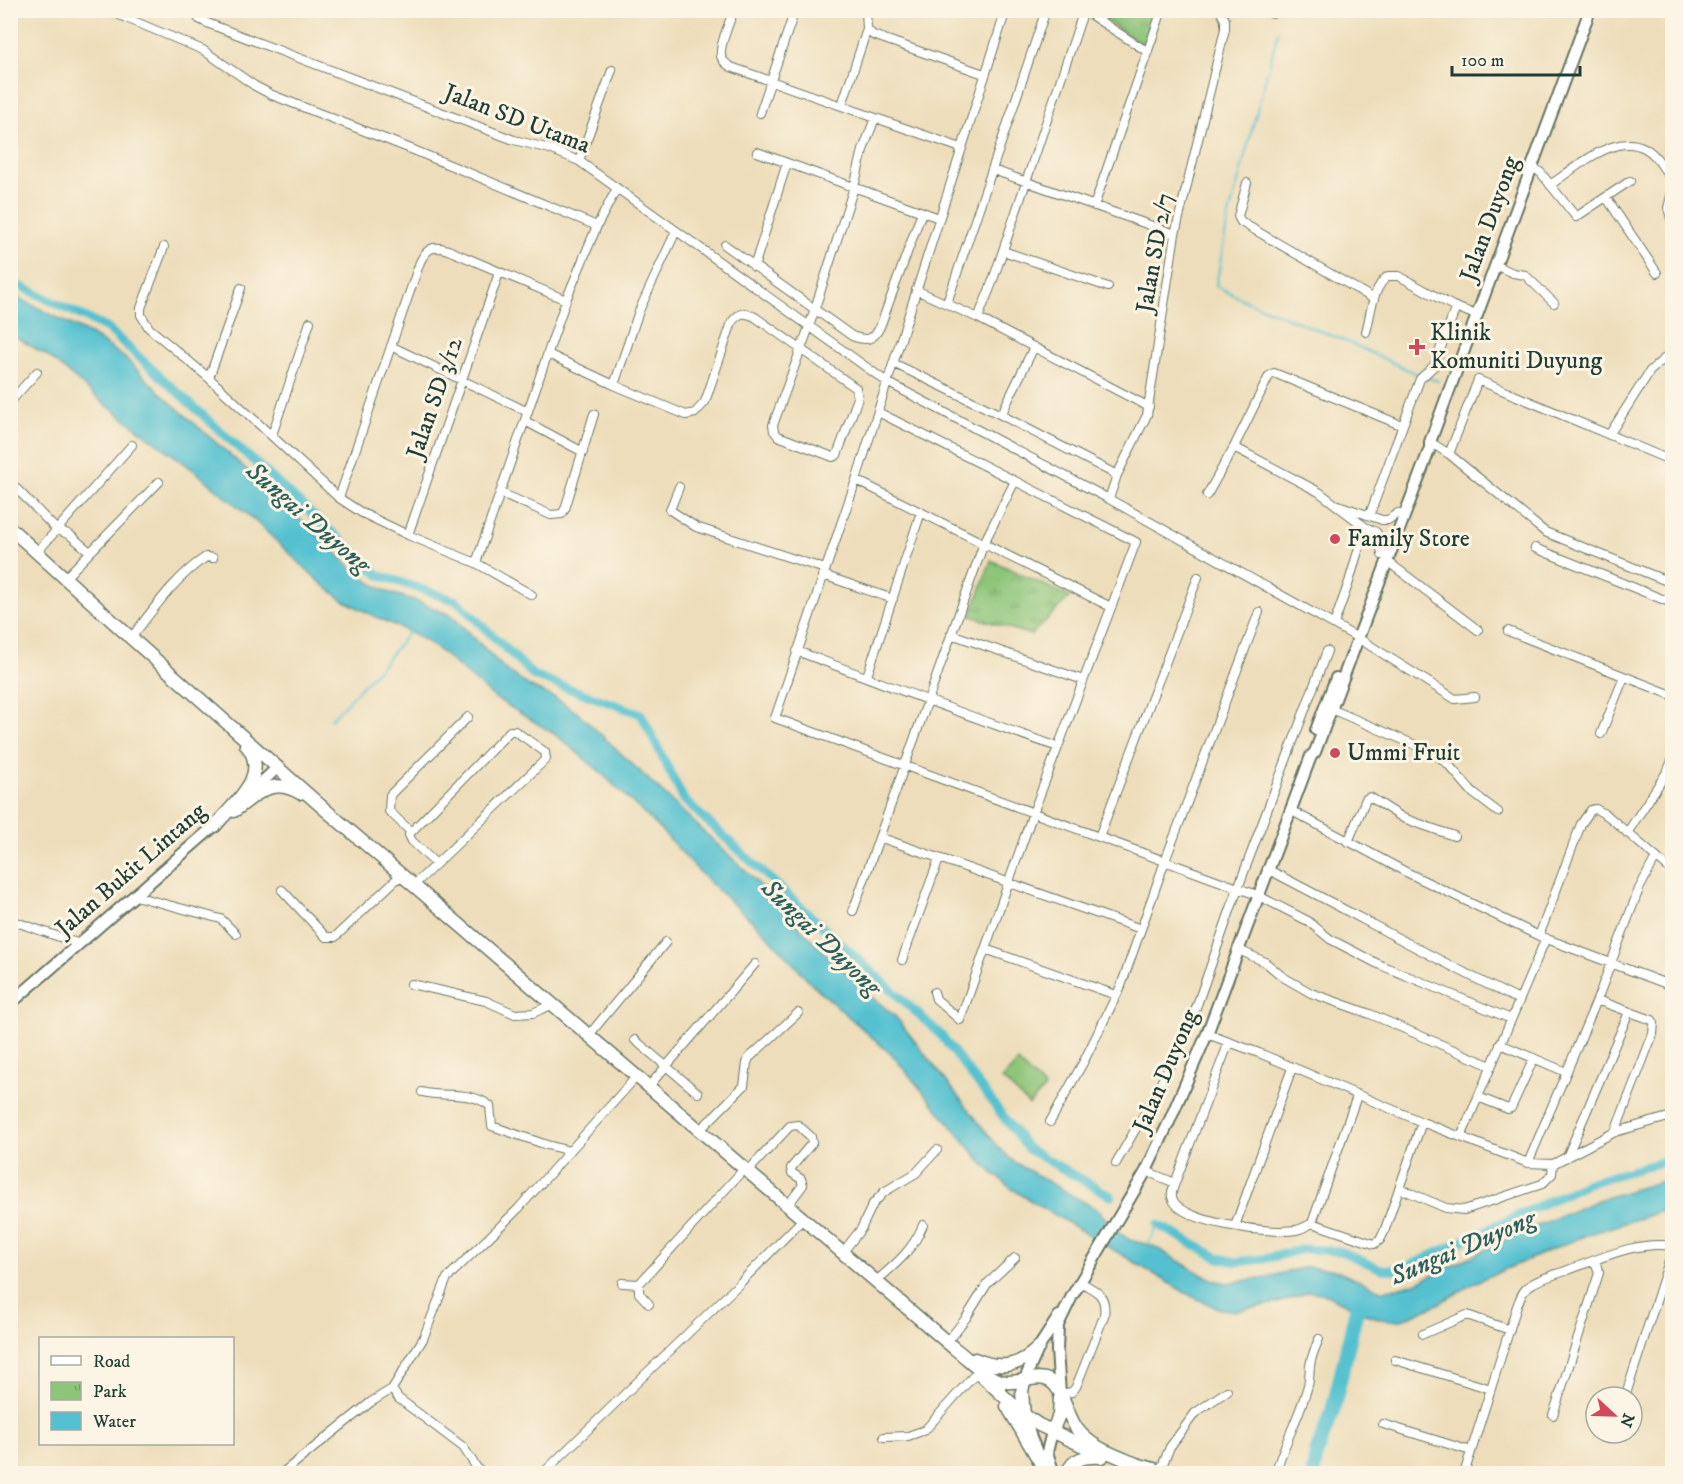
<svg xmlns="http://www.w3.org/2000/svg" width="1683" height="1484" font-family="'IM FELL DW Pica',serif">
	<defs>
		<pattern id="park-tufts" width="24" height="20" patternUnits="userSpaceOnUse" patternTransform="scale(1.5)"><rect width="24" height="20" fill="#8dc579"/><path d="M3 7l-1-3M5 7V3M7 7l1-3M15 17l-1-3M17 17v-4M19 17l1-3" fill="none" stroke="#73a164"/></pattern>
	</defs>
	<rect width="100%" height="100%" fill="#fcf5e5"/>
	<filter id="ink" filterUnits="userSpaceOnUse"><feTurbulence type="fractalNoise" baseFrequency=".0167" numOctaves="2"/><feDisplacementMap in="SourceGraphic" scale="12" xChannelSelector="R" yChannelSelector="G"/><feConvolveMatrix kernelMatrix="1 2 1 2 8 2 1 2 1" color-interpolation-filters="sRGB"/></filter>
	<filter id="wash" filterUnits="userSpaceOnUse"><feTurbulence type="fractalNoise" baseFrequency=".008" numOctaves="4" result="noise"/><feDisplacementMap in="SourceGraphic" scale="24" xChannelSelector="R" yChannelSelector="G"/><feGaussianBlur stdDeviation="1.35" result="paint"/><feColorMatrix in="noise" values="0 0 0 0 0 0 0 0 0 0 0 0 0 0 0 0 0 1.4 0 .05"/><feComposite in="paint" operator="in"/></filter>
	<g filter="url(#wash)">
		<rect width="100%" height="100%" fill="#edddba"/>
		<path fill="#8dc579" stroke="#568156" stroke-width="1.5" d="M1018,1062l27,26 -16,17 -27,-26z"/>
		<path fill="url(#park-tufts)" stroke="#568156" stroke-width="1.5" d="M1091,11h64l-11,34z
			M991,560l79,37 -39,38 -60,-19z"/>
		<path fill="#55c1d0" stroke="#3a7f82" stroke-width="1.5" d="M10,294l82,41 33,23 44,43 93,82 92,87 17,13 19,10 24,7 38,16 54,54 25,17 24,11 23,15 172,162 66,69 51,49 28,23 104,132 15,14 84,48 21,23 11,7 23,6 48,28 16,7 11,2 40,-6 38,-10 26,2 51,22 33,-8 102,-49 80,-34 74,-22v30l-88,28 -106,45 -38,22 -38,17h-16l-18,-5 -46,-22 -13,-1 -31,11 -44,8 -17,-3 -26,-12 -158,-94 -21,-13 -27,-23 -92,-110 -81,-72 -48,-52 -56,-51 -51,-55 -58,-55 -43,-36 -61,-37 -60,-51 -19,-12 -40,-18 -33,-17 -21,-16 -68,-64 -58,-48 -90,-67 -58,-49 -37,-22z"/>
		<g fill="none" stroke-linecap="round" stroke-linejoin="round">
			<path stroke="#55c1d0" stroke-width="2" d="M1278,32l-50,187 -12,67 30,15 104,42 69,32
				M1425,377l13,4
				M330,720l52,-55 28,-34
				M1147,1246l11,-21"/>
			<path stroke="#55c1d0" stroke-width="9" d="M10,37l7,-27
				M10,281l97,47 272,247 78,26 77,75 107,38 43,86 256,234 88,115 83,47
				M1158,1225l61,33 17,4 28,-3 40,-10 36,2 41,18 19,1 188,-87 84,-24"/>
			<path stroke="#55c1d0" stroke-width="15" d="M1313,1474l4,-23 15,-38 28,-118"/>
		</g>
	</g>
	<g filter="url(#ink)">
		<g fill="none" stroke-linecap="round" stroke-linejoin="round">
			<defs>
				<path id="street" d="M107,10l96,40 52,36 17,9 139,54 186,77
					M193,10l6,9 8,4 307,117 36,9 29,12 308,221 222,117 249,139 97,61 20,-2
					M734,10c-4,11 -15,36 -13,46 1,5 5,8 10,11l230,81
					M866,10l1,19 6,6 111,39
					M1006,10l-150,470 -81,238 482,177 51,26 22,18 48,25 133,55
					M1083,10l65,42
					M1269,10l3,4
					M842,105l25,-76
					M760,113l35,-103
					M757,152l182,66
					M579,161l33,-91
					M1532,166l9,7 35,44 54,-36
					M993,170l182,64
					M1247,183l-9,33 3,6 133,77
					M1550,185c30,-20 78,-65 108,-25 6,9 13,16 14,28
					M1672,192l-4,16 4,14
					M1606,197l51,76
					M1094,206l68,-196
					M725,245l127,91c14,5 21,5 28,-9l42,-115
					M164,247l-23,61v7l8,13 60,50 130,120 23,15 46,22 68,28 56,32
					M1003,251l105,36
					M1495,265l18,8 12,2 29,28
					M754,267l33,-104
					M916,290l62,28 171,89
					M947,303l99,-293
					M978,318l14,-35 92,-273
					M1366,332c5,-18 6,-44 22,-56h11l54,30 23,9
					M391,346l137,66
					M548,354l66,31 72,30 9,-2 10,-11 27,-80c7,-10 13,-10 23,-5l101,71 2,10 -21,57 -4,2 -55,-21 -4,-5 -1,-6 36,-98 45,-140 9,-37 12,-32
					M893,363l108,52 116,60
					M209,378l32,-90
					M614,385l25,-74 37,-80
					M10,402l27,-30
					M878,412l258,130 -103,271 -73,207 -24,-21 -2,-7
					M1001,415l33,-68
					M525,421l58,31
					M272,435l38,-113
					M1609,435l41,-64 22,-19
					M1430,442l19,12 96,78 127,51
					M1234,447l85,45 46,35 11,5 4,7 2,16
					M1449,454l29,-74 194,81
					M856,480l255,127
					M10,482l46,47 14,6 20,17
					M679,487l-9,23 26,17 129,42
					M501,493l50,22 11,-1 3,-5 29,-95
					M1207,495l27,-48 35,-71 5,-3 127,52
					M339,498l81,-236c7,-14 13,-17 28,-12l118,50
					M1109,499l8,-24 30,-60 28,-181 50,-205v-9l-5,-10
					M1338,505l44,15h6l10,-7
					M1370,514l50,-135 14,-13 22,-59
					M408,535l91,-262
					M1535,548l137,55
					M37,552l95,-107
					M1387,561l91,69
					M476,563l90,-263 31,-74 20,-38
					M823,575l70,24
					M66,577l93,-95
					M1334,624l15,-42 16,-55
					M1508,631l164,64
					M951,634l132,46
					M131,638c22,-28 45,-62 75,-81l7,1
					M797,651c87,33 173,66 261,96
					M867,676l54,-164
					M1331,709l103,44 13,10 26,30 25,19
					M1601,734l23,-57
					M1290,810l114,61 135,65 133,50
					M411,832l-22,-21 1,-16 78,-78
					M1627,833l40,-61 5,-11
					M879,837l262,92
					M1099,837l99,-260
					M1348,842l18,-43 4,-2 33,21 51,18
					M1267,869c84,43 167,90 252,131
					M414,885l132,-126 -1,-7 -30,-21h-5l-99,101 -2,3 3,6 24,23
					M282,890l44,47h9l67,-63
					M135,896l86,23 15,15
					M853,911l131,-368 31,-62
					M10,920l70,24
					M1539,936l42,-112 10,-14 5,-1 12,7 64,55
					M985,949l131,46
					M1237,949l28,13 18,15 28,16 59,21 121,52
					M902,960l37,-101
					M411,984l75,17 29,13 18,-1 20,-9
					M1597,1000l55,20 2,3 -1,11 -38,98
					M1207,1034l52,19 163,69 106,41 25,1 62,-32 57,-16
					M589,1035l77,-93
					M635,1040l63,53
					M1500,1044l66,28
					M649,1086l106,-122
					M422,1092c22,6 49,-2 68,14l2,20 55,19 23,6
					M1478,1097l30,12 3,-1 23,-50
					M1050,1122l34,-61 37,-75 44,-125 94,-249
					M700,1130l44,-44 3,-23 2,-5 49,-45
					M1461,1137l85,-199
					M1567,1157l62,-145
					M1116,1163l37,-64 38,-77 47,-134 89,-237
					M1528,1163l69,-163 42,-111 17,-32
					M748,1171l42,-45 8,-1 13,12 1,6 -21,25 1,5 9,6 2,6 -15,20
					M1146,1171l29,12c-2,6 -5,11 -2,17 11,24 99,34 123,30 6,-1 11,-4 16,-7l62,21 6,-4 4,-8 38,-110
					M1175,1183l54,-141
					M1399,1188l47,20 18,2 78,-26 10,-10 1,-10
					M1312,1223l45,-127
					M1235,1226l57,-158
					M843,1252l18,-23 12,-25 11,-12 32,-19 21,-23
					M876,1281c20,-17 37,-31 47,-56
					M622,1283l17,1 106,-116
					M639,1284v9l10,11
					M1423,1334l44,-19 43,15
					M947,1342l19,-24 21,-34 28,-26
					M1395,1360l96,29
					M392,1389l6,9 65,49 18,27
					M1060,1394l12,-2 4,-5 28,-71c3,-21 -7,-25 -24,-34
					M1625,1397l47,-145
					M1553,1415l46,-142 -4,-12
					M1383,1424l88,27
					M884,1437l24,-1 17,-6 52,-58
					M1614,1437l1,-4
					M1160,1471l10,-24 25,-34 32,-22
					M281,1474l90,-72 21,-13 31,-50 24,-61 71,-69 119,-133
					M542,1474l199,-192 62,-63
					M1275,1474c9,-31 25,-58 33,-89 2,-7 1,-13 2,-19 1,-9 5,-18 9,-27
					M1464,1474l53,-168c3,-7 5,-15 12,-20 10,-8 27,-11 39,-16 32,-11 70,-30 104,-24
					M1671,1474l1,-5"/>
				<path id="secondary" d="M1316,730l20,-52
					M247,796l31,-29
					M10,1004l210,-183
					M1024,1381l15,-34 20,-31
					M1060,1394l-3,-44 1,-25 14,-29 74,-125 23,-49 38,-88 104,-278 4,-4 115,-304v-6l160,-432
					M1024,1415l7,23 15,36
					M1052,1432l-5,20 7,22"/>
				<path id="primary" d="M10,528l121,110 190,168 634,543c14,10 29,27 45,32 17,5 36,-8 50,0 14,9 17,35 27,48 14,19 38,26 59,35
					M234,811c22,-16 38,-35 66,-18
					M215,826c18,-22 57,-52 31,-81
					M975,1359c25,11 45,8 64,-12
					M981,1375l43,40 15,10 53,25
					M1024,1381l-2,11 2,23
					M1007,1406l33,56
					M1052,1432l7,-17 1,-17
					M1129,1462l42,12
					M1067,1474c5,-17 20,-18 35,-17"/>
			</defs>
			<use href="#street" stroke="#677563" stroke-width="10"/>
			<use href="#secondary" stroke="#677563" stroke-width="14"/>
			<use href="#primary" stroke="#677563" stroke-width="15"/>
			<use href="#street" stroke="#fff" stroke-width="8"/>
			<use href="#secondary" stroke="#fff" stroke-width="10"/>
			<use href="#primary" stroke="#fff" stroke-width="12"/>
		</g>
	</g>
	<g fill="#d1495b" stroke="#fcf5e5" stroke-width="2">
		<path d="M1414 338h6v6h6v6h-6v6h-6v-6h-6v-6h6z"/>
		<circle cx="1335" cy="539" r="6"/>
		<circle cx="1335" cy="753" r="6"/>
	</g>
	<g text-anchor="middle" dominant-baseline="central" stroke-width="6" stroke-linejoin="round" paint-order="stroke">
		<g font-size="24" fill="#1f3d34" stroke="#fcf5e5">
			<text transform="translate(517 119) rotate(21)">Jalan SD Utama</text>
			<text transform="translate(1490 219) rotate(-70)">Jalan Duyong</text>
			<text transform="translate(1155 253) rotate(-80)">Jalan SD 2/7</text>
			<text transform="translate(435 398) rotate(-71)">Jalan SD 3/12</text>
			<text transform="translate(131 870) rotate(-41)">Jalan Bukit Lintang</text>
			<text transform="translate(1166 1071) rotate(-67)">Jalan Duyong</text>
		</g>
		<g font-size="24" fill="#1f3d34" stroke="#fcf5e5" text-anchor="start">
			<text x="1430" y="333">Klinik<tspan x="1430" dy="28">Komuniti Duyung</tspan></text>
			<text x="1347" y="539">Family Store</text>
			<text x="1347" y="753">Ummi Fruit</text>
		</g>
		<g font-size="26" font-style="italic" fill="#2c5e5b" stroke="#fcf5e5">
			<text transform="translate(308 518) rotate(41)">Sungai Duyong</text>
			<text transform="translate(821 938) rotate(44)">Sungai Duyong</text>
			<text transform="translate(1463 1248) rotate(-23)">Sungai Duyong</text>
		</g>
	</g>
	<rect width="1683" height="1484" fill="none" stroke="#fcf5e5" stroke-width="36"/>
	<rect x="39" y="1337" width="195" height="108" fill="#fcf5e5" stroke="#a4ab9e" stroke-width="1.5"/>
	<rect x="51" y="1356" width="30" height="9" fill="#ffffff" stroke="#a4ab9e" stroke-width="1.5"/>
	<text x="93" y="1367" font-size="18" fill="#1f3d34">Road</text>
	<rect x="51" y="1382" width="30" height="18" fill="url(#park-tufts)" stroke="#a4ab9e" stroke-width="1.5"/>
	<text x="93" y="1397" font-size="18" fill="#1f3d34">Park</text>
	<rect x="51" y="1412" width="30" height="18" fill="#55c1d0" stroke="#a4ab9e" stroke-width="1.5"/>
	<text x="93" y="1427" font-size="18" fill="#1f3d34">Water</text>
	<g transform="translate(1614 1415) rotate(112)"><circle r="28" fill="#fcf5e5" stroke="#a4ab9e" stroke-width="1.5"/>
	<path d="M0-4.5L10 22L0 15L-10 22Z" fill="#d1495b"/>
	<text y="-9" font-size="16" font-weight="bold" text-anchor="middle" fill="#1f3d34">N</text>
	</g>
	<path d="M1452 66v9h128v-9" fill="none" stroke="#1f3d34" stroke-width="3"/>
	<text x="1461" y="66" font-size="18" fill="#1f3d34" stroke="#fcf5e5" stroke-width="4.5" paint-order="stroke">100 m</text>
</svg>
